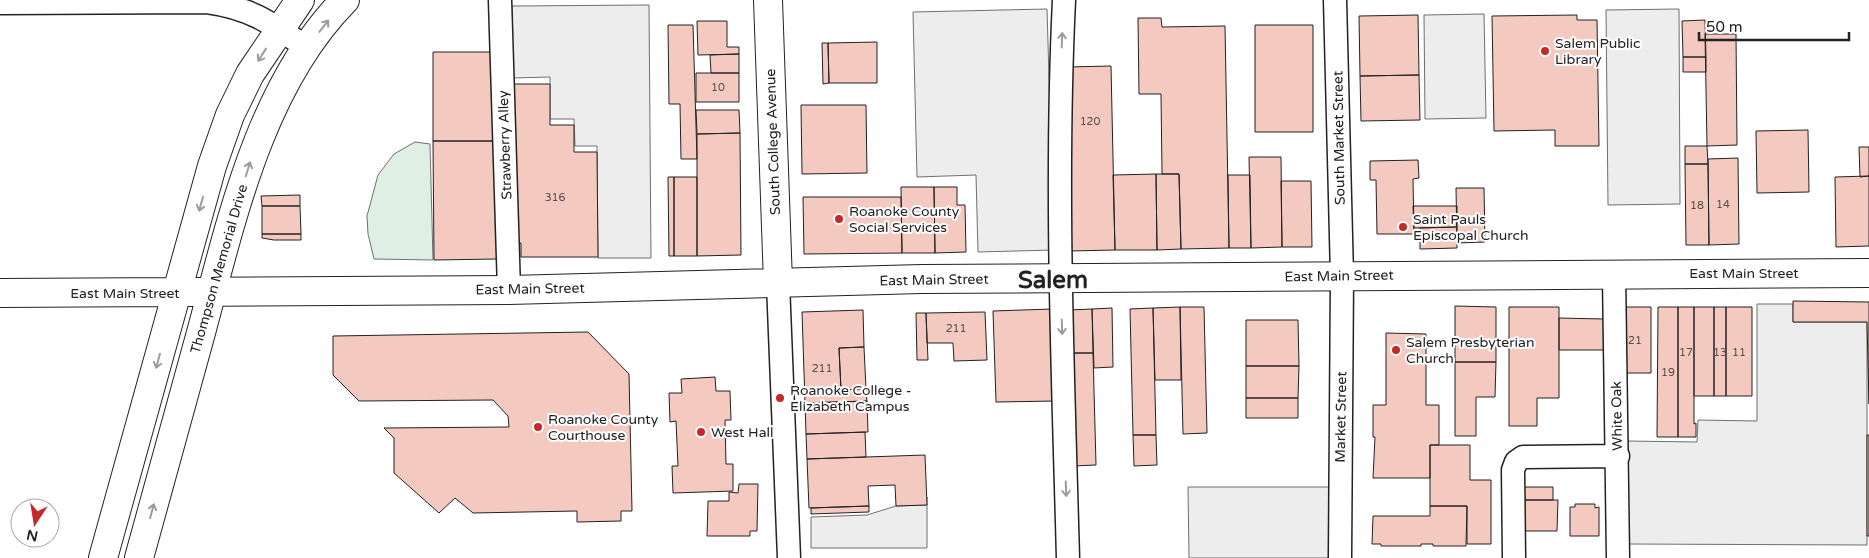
<svg xmlns="http://www.w3.org/2000/svg" width="1869" height="558" font-family="'Varela Round',sans-serif">
	<rect width="100%" height="100%" fill="#fff"/>
	<path fill="#e0efe3" stroke="#6f6f6f" d="M415,142l15,2 3,116 -59,-1 -6,-25 -1,-18 11,-41 16,-21z"/>
	<path fill="#ededed" stroke="#6f6f6f" d="M649,5l2,253h-53l-1,-112h-22l-1,-27h-24v-42l-38,1v-72z
		M1047,9l7,241 -76,2 -2,-77 -59,2 -4,-165z
		M1679,9l1,195 -72,1 -2,-195z
		M1484,14l2,104 -61,1 -1,-104z
		M1757,304h36v18h74v223l-241,-1v-103l71,1 1,-22 59,1z
		M1188,487h152v71h-151z
		M927,497v51h-116v-31l56,-2 29,-9 30,-1z"/>
	<path fill="#f3c9c0" stroke="#222" d="M1418,15l1,60 -59,1 -1,-60z
		M1577,15v5h20l2,126h-44v-16l-61,1 -2,-115z
		M1138,18h23l1,9 63,-1 4,222 -48,1 -2,-75h-17l-1,-80h-22z
		M1705,20l1,37h-23l-1,-36z
		M697,21h30v26h12v7l-41,1z
		M668,25h25l4,134h-16l-1,-55h-11z
		M1255,25h58v107h-58z
		M1705,34h31l1,111 -30,1z
		M877,42v41h-48l-1,-40z
		M822,43h6l1,40 -6,1z
		M433,52h62l1,89h-63z
		M739,54v19h-28l-1,-18z
		M1683,57h23v15h-23z
		M1111,66l4,184 -45,1 -3,-184z
		M696,73h43v29h-43z
		M1419,75l1,45 -59,1 -1,-45z
		M512,84h38v41h24v27h23l1,105h-77v-14h-8z
		M801,105h65l1,68 -65,1z
		M696,110h43l1,23 -43,1z
		M1808,130l1,62 -52,1 -1,-62z
		M740,133l1,122 -44,1v-122z
		M433,141h63l1,118 -63,1z
		M1685,146h22l1,18h-23z
		M1859,147h10v29l-9,1z
		M1249,157h32l1,90 -31,1z
		M1738,158l1,86 -30,1 -1,-86z
		M1418,160l1,18 -6,1 1,55h-37l-1,-54h-6v-19z
		M1685,164h23l1,81h-23z
		M1156,174l1,76h-42l-2,-75z
		M1156,174h23l2,75 -24,1z
		M1228,175h22l1,73h-22z
		M1869,176v70l-33,1 -1,-70z
		M668,177h6v79h-5z
		M674,177h23v79h-23z
		M1281,181h30l1,66h-30z
		M901,187h33l1,66h-33z
		M934,187h23v18h8l1,47 -31,1z
		M1456,188h28l1,54 -28,1z
		M300,195v11h-38l-1,-10z
		M803,197h98l1,56 -98,1z
		M262,206h38l1,28h-39z
		M1413,206h44v21l-43,1z
		M1457,227v21l-37,1v-21z
		M262,234h39v6h-27l-12,-2z
		M1793,301l76,1v102l-2,-82h-74z
		M1455,306l41,1v55h-41z
		M1180,307l1,73h-26l-2,-72z
		M1180,307h24l3,126 -24,1z
		M1509,307h50v91h-22v28h-28z
		M1619,307h32v66h-32z
		M1658,307h20v130h-21z
		M1678,307h16v117l2,-1v14h-18z
		M1694,307h20v89h-20z
		M1714,307h12v89h-12z
		M1726,307h26v89h-26z
		M1112,308l1,59 -19,1 -2,-59z
		M1153,308l3,127h-23l-3,-126z
		M1052,309l3,92 -59,1 -3,-91z
		M1092,309l1,44h-23l-1,-43z
		M863,310l1,37 -25,1 2,42 25,-1 1,12 -62,2 -3,-91z
		M985,312l2,48 -33,1 -1,-18h-26l-1,-30z
		M916,313h10l2,47h-11z
		M1559,318l45,1v31h-45z
		M1246,320h52l1,46h-53z
		M588,332l41,42 3,137h-11v10l-44,1v-11l-104,2 -18,-15 -16,15 -45,-40v-35l-10,-10 125,-1 -1,-11 -15,-16 -134,1 -26,-26v-39z
		M1386,333l40,1v71h13v40h-9v33h-57l2,-41h-2v-32h13z
		M864,347l2,42 -25,1 -2,-42z
		M1070,353h23l3,112 -23,1z
		M1455,362h41l-1,35h-19v39h-21z
		M1246,366h53l-1,32h-52z
		M715,377l1,14h14l1,29h-6l1,44h7v27l-60,2 -1,-27h6l-2,-45 -6,1 -1,-29h13l-1,-14z
		M1246,398h52v20h-52z
		M867,401l1,31 -62,2 -1,-31z
		M865,432l1,25 -59,2 -1,-25z
		M1133,435h23l1,30 -23,1z
		M1867,435h2v101h-2z
		M1430,445h40v35h21v64h-24v-38h-37z
		M925,455l2,50 -31,1 -1,-21 -27,1 1,20 -60,2 -2,-49z
		M739,484h19l-1,47h-7v5h-43l1,-35h21v-9l9,1z
		M1521,487h32v13h-32z
		M1521,500h37l-1,31h-36z
		M1575,504h20v4l4,-1v29h-29v-29h5z
		M869,506v6l-58,2v-6z
		M1430,506h37l-1,40h-33v-2h-12v2h-40v-2h-9l1,-28h57z"/>
	<g fill="none" stroke-linecap="round" stroke-linejoin="round">
		<defs>
			<path id="minor" d="M500,0l9,290
				M1064,0c-9,186 -1,372 4,558
				M1335,0l7,276 -2,282
				M0,3l207,-1c44,6 64,21 100,46
				M1614,274l4,284
				M778,283l11,275
				M1514,558l-1,-88 3,-8 7,-5 95,-1"/>
			<path id="major" d="M768,0l10,283
				M0,293l509,-3 413,-11 947,-6
				M103,558l109,-392 18,-51 20,-41 50,-74
				M139,558c21,-76 42,-153 63,-229 30,-112 59,-244 143,-329"/>
		</defs>
		<use href="#minor" stroke="#222" stroke-width="25"/>
		<use href="#major" stroke="#222" stroke-width="30"/>
		<use href="#minor" stroke="#fff" stroke-width="22"/>
		<use href="#major" stroke="#fff" stroke-width="28"/>
	</g>
	<defs><path id="oneway-shaft" d="M-6 0H5M1.5-3L5.5 0L1.5 3" fill="none" stroke-width="1.6" stroke-linecap="round" stroke-linejoin="round" transform="scale(1.25)"/></defs>
	<g stroke="#9c9c9c">
		<use href="#oneway-shaft" transform="translate(324 26) rotate(-52)"/>
		<use href="#oneway-shaft" transform="translate(1062 40) rotate(-88)"/>
		<use href="#oneway-shaft" transform="translate(262 55) rotate(122)"/>
		<use href="#oneway-shaft" transform="translate(248 169) rotate(-73)"/>
		<use href="#oneway-shaft" transform="translate(201 204) rotate(106)"/>
		<use href="#oneway-shaft" transform="translate(1062 327) rotate(88)"/>
		<use href="#oneway-shaft" transform="translate(158 361) rotate(105)"/>
		<use href="#oneway-shaft" transform="translate(1066 489) rotate(88)"/>
		<use href="#oneway-shaft" transform="translate(152 511) rotate(-75)"/>
	</g>
	<g fill="#c62828" stroke="#fff" stroke-width="2">
		<circle cx="1545" cy="51" r="5"/>
		<circle cx="839" cy="219" r="5"/>
		<circle cx="1403" cy="227" r="5"/>
		<circle cx="1396" cy="350" r="5"/>
		<circle cx="780" cy="398" r="5"/>
		<circle cx="538" cy="427" r="5"/>
		<circle cx="701" cy="432" r="5"/>
	</g>
	<g text-anchor="middle" dominant-baseline="central" stroke-width="4" stroke-linejoin="round" paint-order="stroke">
		<g font-size="11" fill="#564c4a">
			<text x="718" y="87">10</text>
			<text x="1090" y="121">120</text>
			<text x="555" y="197">316</text>
			<text x="1723" y="204">14</text>
			<text x="1697" y="205">18</text>
			<text x="956" y="328">211</text>
			<text x="1635" y="340">21</text>
			<text x="1686" y="352">17</text>
			<text x="1720" y="352">13</text>
			<text x="1739" y="352">11</text>
			<text x="822" y="368">211</text>
			<text x="1668" y="372">19</text>
		</g>
		<g font-size="14" fill="#222" stroke="#fff" text-anchor="start">
			<text x="1555" y="43">Salem Public<tspan x="1555" dy="16">Library</tspan></text>
			<text x="849" y="211">Roanoke County<tspan x="849" dy="16">Social Services</tspan></text>
			<text x="1413" y="219">Saint Pauls<tspan x="1413" dy="16">Episcopal Church</tspan></text>
			<text x="1406" y="342">Salem Presbyterian<tspan x="1406" dy="16">Church</tspan></text>
			<text x="790" y="390">Roanoke College -<tspan x="790" dy="16">Elizabeth Campus</tspan></text>
			<text x="548" y="419">Roanoke County<tspan x="548" dy="16">Courthouse</tspan></text>
			<text x="711" y="432">West Hall</text>
		</g>
		<g font-size="14" fill="#222" stroke="#fff">
			<text transform="translate(1339 138) rotate(-91)">South Market Street</text>
			<text transform="translate(773 142) rotate(-92)">South College Avenue</text>
			<text transform="translate(505 145) rotate(-92)">Strawberry Alley</text>
			<text transform="translate(219 269) rotate(-74)">Thompson Memorial Drive</text>
			<text x="1744" y="273">East Main Street</text>
			<text transform="translate(1339 276) rotate(-1)">East Main Street</text>
			<text transform="translate(934 280) rotate(-1)">East Main Street</text>
			<text transform="translate(530 289) rotate(-1)">East Main Street</text>
			<text x="125" y="293">East Main Street</text>
			<text transform="translate(1617 416) rotate(-91)">White Oak</text>
			<text transform="translate(1341 417) rotate(-89)">Market Street</text>
		</g>
		<g font-size="24" font-weight="bold" fill="#222" stroke="#fff">
			<text x="1053" y="280">Salem</text>
		</g>
	</g>
	<g transform="translate(35 523) rotate(192)"><circle r="24" fill="#ffffff" stroke="#a7a7a7"/>
	<path d="M0-4L9 19L0 12L-9 19Z" fill="#c62828"/>
	<text y="-8" font-size="14" font-weight="bold" text-anchor="middle" fill="#222222">N</text>
	</g>
	<path d="M1699 32v8h150v-8" fill="none" stroke="#222222" stroke-width="2.5"/>
	<text x="1706" y="32" font-size="15" fill="#222222" stroke="#ffffff" stroke-width="4" paint-order="stroke">50 m</text>
</svg>
